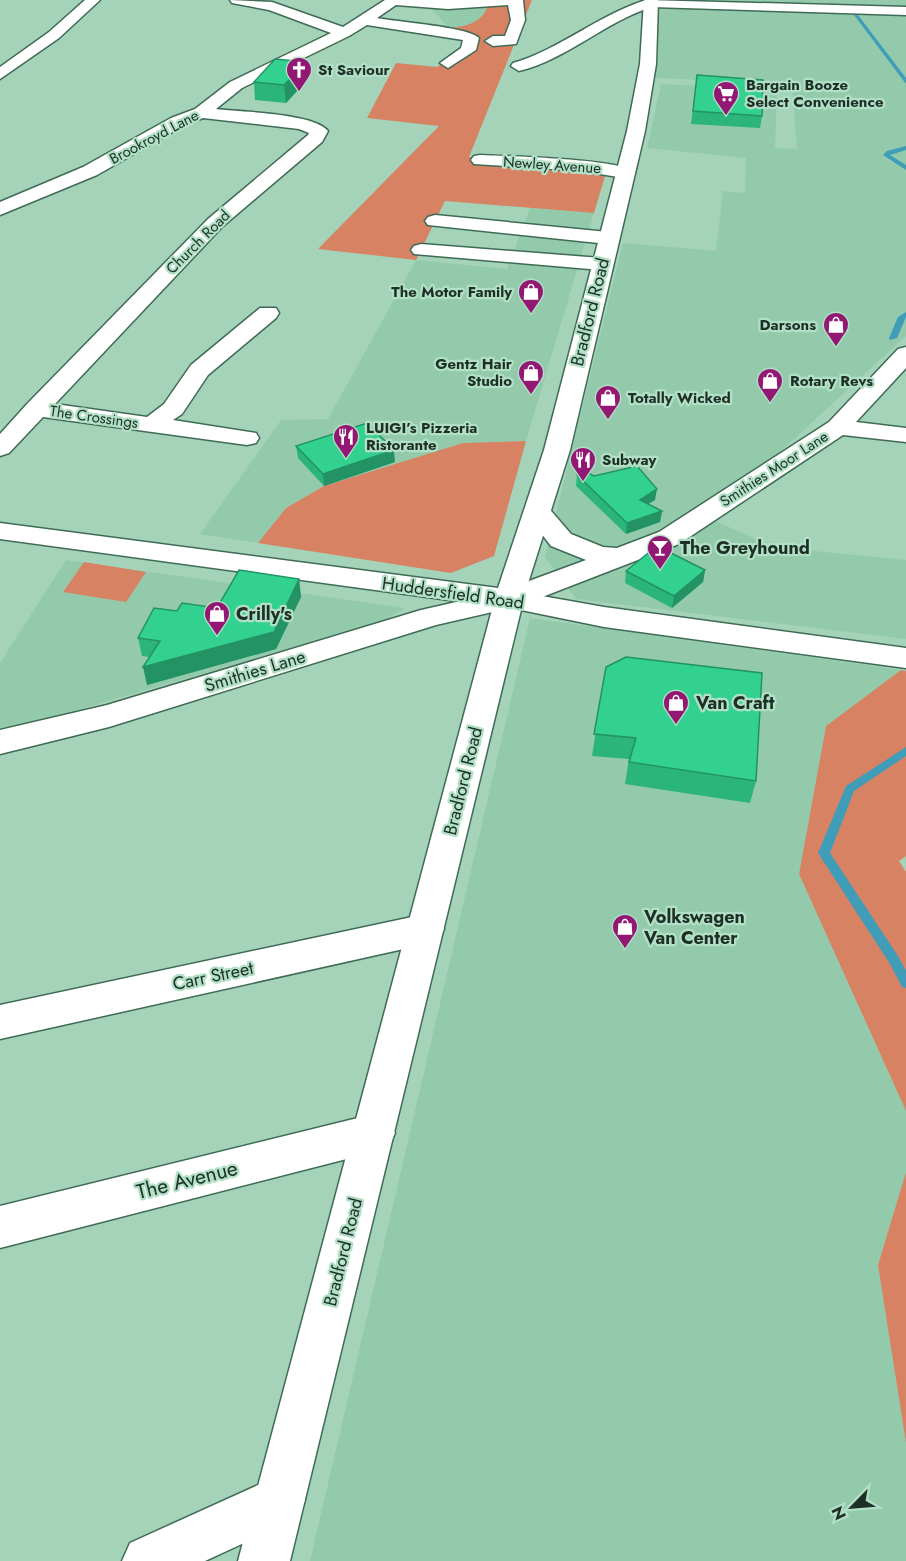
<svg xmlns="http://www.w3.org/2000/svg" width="906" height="1561" font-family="Jost,sans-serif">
	<rect width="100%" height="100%" fill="#a4d3b9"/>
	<path fill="#94caac" d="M490,0l-2,10 -15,15 -24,3 -17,-19 -25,-4z
		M660,0h246v336l-126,116 -86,59 79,36 133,13v79l-330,-40 -31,-42 78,-314 93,8 7,-60 22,2 1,-35 -99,-10 14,-64 116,6 -2,58 22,1 -5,-65 -137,-6z
		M530,208l64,5 -68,228 -63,2 -139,43 -38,22 -28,35 -58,-9 81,-114 47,-1 88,-159 91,9z
		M66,560l339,48 -23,14 -343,99 -39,7v-65z
		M530,618l371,52 -75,56 -27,148 107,237v61l-28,93 28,178v118h-596z"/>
	<path fill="#d78263" d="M490,0h42l-63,157 139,9 -14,47 -149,-12 -29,59 -98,-11 121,-123 -72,-8 29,-55 41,4 23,-17 5,-12 -16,-10c21,-2 35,-6 41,-28z
		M526,441l-32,115 -43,17 -193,-30 28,-35 38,-22 139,-43z
		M84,562l62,10 -20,30 -63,-10z
		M901,670l5,1v185l-7,5 7,11v239l-107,-237 27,-148z
		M906,1172v271l-28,-178z"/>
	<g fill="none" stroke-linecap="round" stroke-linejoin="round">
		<path fill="#409db8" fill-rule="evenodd" d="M854,15h4l48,63v6z
			M906,146v4l-16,5 16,10v5l-23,-15 4,-4z
			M906,312v5l-9,21 -7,2 -1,-2 9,-21z
			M906,747v9l-52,35 -24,62 68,103 8,15v17l-4,-1 -12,-23 -72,-111 28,-67z"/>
		<defs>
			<path id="street" d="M85,0h15l-41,38 -59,41v-12l49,-35z
				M230,0l42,2 71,25 42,-27h138l2,20 -9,24 -23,2 -8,-5 8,-5h12l6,-16 -3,-15 -60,4 -52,-4 -19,13c20,4 92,9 102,20l-3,12 -28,18 -8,-5 21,-15 2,-8 -96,-15 -18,11 -107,52 -26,21c23,3 98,4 112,22l-6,11 -100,85 -167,177 92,13 17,-13 27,-39 69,-57h16l3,5 -3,5 -68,57 -26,39 -9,6 83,13 3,5 -3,5 -9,2 -204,-28 -34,36 -9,3v-22l27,-30 181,-185 100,-84 1,-2 -10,-4 -96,-11 -20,8 -86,49 -97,40v-13l83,-35 88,-49 24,-9 35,-27 101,-49 -62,-23 -37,-7z
				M646,0l260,7v8l-254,-8c-48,15 -84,52 -133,64l-8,-5 2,-3c48,-14 85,-48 133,-63z
				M480,155c22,1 144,4 153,17l-9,6 -42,-7 -108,-7 -3,-4 3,-4z
				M435,215l173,17 7,2 3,4 -3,4 -7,2 -180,-19 -3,-4 3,-4z
				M421,244l180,14 7,2 3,4 -3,4 -7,2 -187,-16 -3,-4 3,-4z
				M906,347v21l-50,54 50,6v14l-63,-7 -164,109 -160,62 -10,2 -10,-2 -4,-7 4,-7 87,-32 -35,-14 -27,-35 4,-6 9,-2 9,2 25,29 32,13 14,1 42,-16 170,-110 69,-73z
				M426,914l13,4 5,11 -5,11 -13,4 -426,95v-34z
				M374,1114l15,5 6,14 -6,14 -15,5 -374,96v-42z
				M280,1475l18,7 7,18 -7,18 -93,43h-83l8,-18z"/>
			<path id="secondary" d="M509,590l10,2 4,7 -4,7 -83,19 -327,102 -109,27v-24l107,-25 314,-95z"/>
			<path id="primary" d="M644,0h14l-2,64 -11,67 -75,319 -45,143 79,14 302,41v20l-302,-41 -83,-17 -231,951h-52l255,-955 -493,-67v-16l498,65 46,-138 83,-319 13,-67z"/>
		</defs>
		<use href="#street" stroke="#3f6b55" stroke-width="3"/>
		<use href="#secondary" stroke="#3f6b55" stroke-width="3"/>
		<use href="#primary" stroke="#3f6b55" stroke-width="3"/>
		<use href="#street" fill="#fff" fill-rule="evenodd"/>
		<use href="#secondary" fill="#fff" fill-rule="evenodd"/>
		<use href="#primary" fill="#fff" fill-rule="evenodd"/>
	</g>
	<path fill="#2bb47c" d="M697,75l65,41 -2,12 -69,-4z
		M308,79l-22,24 -31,-3 -1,-18z
		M296,446l99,16 -71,24 -26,-28z
		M577,475l17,1 61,24 -7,4 14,7 -2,11 -34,12 -50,-48z
		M705,570l-2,12 -31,26 -47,-25 1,-12z
		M299,579l2,18 -25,52 -129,36 2,-28 -7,-1 -4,-18 39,-27 40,-3z
		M606,667l150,114 -6,22 -125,-19 4,-25 -37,-3z"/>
	<path fill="#239265" d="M307,62l1,17 -22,24 -2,-18z
		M394,450l1,12 -71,24 -1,-12z
		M657,489l-2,11 -17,10 2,-10z
		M662,511l-2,11 -34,12 1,-11z
		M705,570l-2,12 -31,26 2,-12z
		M299,579l2,18 -25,52 -129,36 -4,-18z"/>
	<path fill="#32d190" stroke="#239265" stroke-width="1.5" d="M275,59l32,3 -23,23 -30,-3z
		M697,75l66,5 -1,36 -69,-5z
		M367,423l27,27 -71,24 -27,-28z
		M637,466l20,23 -17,11 22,11 -35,12 -50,-48 4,-6 13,7z
		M657,546l48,24 -31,26 -48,-25z
		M239,570l60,9 -25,53 -131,35 17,-26 -22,-3 16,-30 23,3 5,-8 35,5z
		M626,657l136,16 -6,108 -127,-19 7,-24 -42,-4 12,-67z"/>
	<defs>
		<symbol id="church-pin" viewBox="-11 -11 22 30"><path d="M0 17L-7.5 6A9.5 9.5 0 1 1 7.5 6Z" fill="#921874" stroke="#b1e0c6"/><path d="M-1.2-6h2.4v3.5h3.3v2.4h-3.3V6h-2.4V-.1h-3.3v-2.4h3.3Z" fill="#fff"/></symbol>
		<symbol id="supermarket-pin" viewBox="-11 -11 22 30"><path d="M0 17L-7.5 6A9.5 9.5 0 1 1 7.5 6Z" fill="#921874" stroke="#b1e0c6"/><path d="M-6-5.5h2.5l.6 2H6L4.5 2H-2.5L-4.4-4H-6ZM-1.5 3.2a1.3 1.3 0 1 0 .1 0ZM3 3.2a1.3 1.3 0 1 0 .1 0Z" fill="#fff"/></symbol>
		<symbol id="shop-pin" viewBox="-11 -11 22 30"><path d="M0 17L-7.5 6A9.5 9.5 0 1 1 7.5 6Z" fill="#921874" stroke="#b1e0c6"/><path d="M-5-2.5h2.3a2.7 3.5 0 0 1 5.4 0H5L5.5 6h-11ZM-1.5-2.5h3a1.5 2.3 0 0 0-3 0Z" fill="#fff"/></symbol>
		<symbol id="restaurant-pin" viewBox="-11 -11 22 30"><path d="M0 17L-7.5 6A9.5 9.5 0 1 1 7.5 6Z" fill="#921874" stroke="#b1e0c6"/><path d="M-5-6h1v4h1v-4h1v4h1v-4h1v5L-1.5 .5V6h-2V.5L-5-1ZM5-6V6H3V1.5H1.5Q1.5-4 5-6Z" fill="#fff"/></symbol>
		<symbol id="bar-pin" viewBox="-11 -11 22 30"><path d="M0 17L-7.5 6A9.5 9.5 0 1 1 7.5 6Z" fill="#921874" stroke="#b1e0c6"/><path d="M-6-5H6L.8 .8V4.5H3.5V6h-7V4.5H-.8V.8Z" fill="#fff"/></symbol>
	</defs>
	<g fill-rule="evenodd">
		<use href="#church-pin" x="284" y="55" width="30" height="40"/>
		<use href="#supermarket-pin" x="711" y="79" width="30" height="40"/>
		<use href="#shop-pin" x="516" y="277" width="30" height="40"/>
		<use href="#shop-pin" x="821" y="310" width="30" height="40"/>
		<use href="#shop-pin" x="516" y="358" width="30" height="40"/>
		<use href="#shop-pin" x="755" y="366" width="30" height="40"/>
		<use href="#shop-pin" x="593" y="383" width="30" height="40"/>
		<use href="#restaurant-pin" x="331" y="422" width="30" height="40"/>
		<use href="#restaurant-pin" x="568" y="445" width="30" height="40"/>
		<use href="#bar-pin" x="645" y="533" width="30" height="40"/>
		<use href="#shop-pin" x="202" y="599" width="30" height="40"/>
		<use href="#shop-pin" x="661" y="688" width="30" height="40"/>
		<use href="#shop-pin" x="610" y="912" width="30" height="40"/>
	</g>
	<g text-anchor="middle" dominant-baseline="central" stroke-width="4.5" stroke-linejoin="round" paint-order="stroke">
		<g font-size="15" font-weight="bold" fill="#1d2f26" stroke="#b1e0c6" text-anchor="start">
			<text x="318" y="70">St Saviour</text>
			<text x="746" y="85">Bargain Booze<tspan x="746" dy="17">Select Convenience</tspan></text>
			<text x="512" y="292" text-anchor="end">The Motor Family</text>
			<text x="816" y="325" text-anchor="end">Darsons</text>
			<text x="512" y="364" text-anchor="end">Gentz Hair<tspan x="512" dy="17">Studio</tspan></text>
			<text x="790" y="381">Rotary Revs</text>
			<text x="628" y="398">Totally Wicked</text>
			<text x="366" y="428">LUIGI’s Pizzeria<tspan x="366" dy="17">Ristorante</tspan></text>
			<text x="602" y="460">Subway</text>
		</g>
		<g font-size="15" fill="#1d2f26" stroke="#b1e0c6">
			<text transform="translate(154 137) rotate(-28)">Brookroyd Lane</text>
			<text transform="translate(552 165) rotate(4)">Newley Avenue</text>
			<text transform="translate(198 242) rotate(-45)">Church Road</text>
			<text transform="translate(94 417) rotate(8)">The Crossings</text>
			<text transform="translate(774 469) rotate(-33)">Smithies Moor Lane</text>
		</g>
		<g font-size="18" fill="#1d2f26" stroke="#b1e0c6">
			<text transform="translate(590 312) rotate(-76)">Bradford Road</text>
			<text transform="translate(453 593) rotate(8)">Huddersfield Road</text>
			<text transform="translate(255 671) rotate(-17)">Smithies Lane</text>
			<text transform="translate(463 781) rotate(-76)">Bradford Road</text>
			<text transform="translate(213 976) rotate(-12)">Carr Street</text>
			<text transform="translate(343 1252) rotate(-76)">Bradford Road</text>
		</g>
		<g font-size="18" font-weight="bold" fill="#1d2f26" stroke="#b1e0c6" text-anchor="start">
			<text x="680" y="548">The Greyhound</text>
			<text x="236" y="614">Crilly's</text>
			<text x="696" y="703">Van Craft</text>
			<text x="644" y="917">Volkswagen<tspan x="644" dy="21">Van Center</tspan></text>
		</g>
		<g font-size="21" fill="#1d2f26" stroke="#b1e0c6">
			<text transform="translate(187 1180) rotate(-14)">The Avenue</text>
		</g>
	</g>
	<g transform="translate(852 1507) rotate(245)" stroke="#b1e0c6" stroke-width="4.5" paint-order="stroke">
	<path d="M0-4.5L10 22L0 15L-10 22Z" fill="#1d2f26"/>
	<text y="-9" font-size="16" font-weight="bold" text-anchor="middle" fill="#1d2f26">N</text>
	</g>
</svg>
